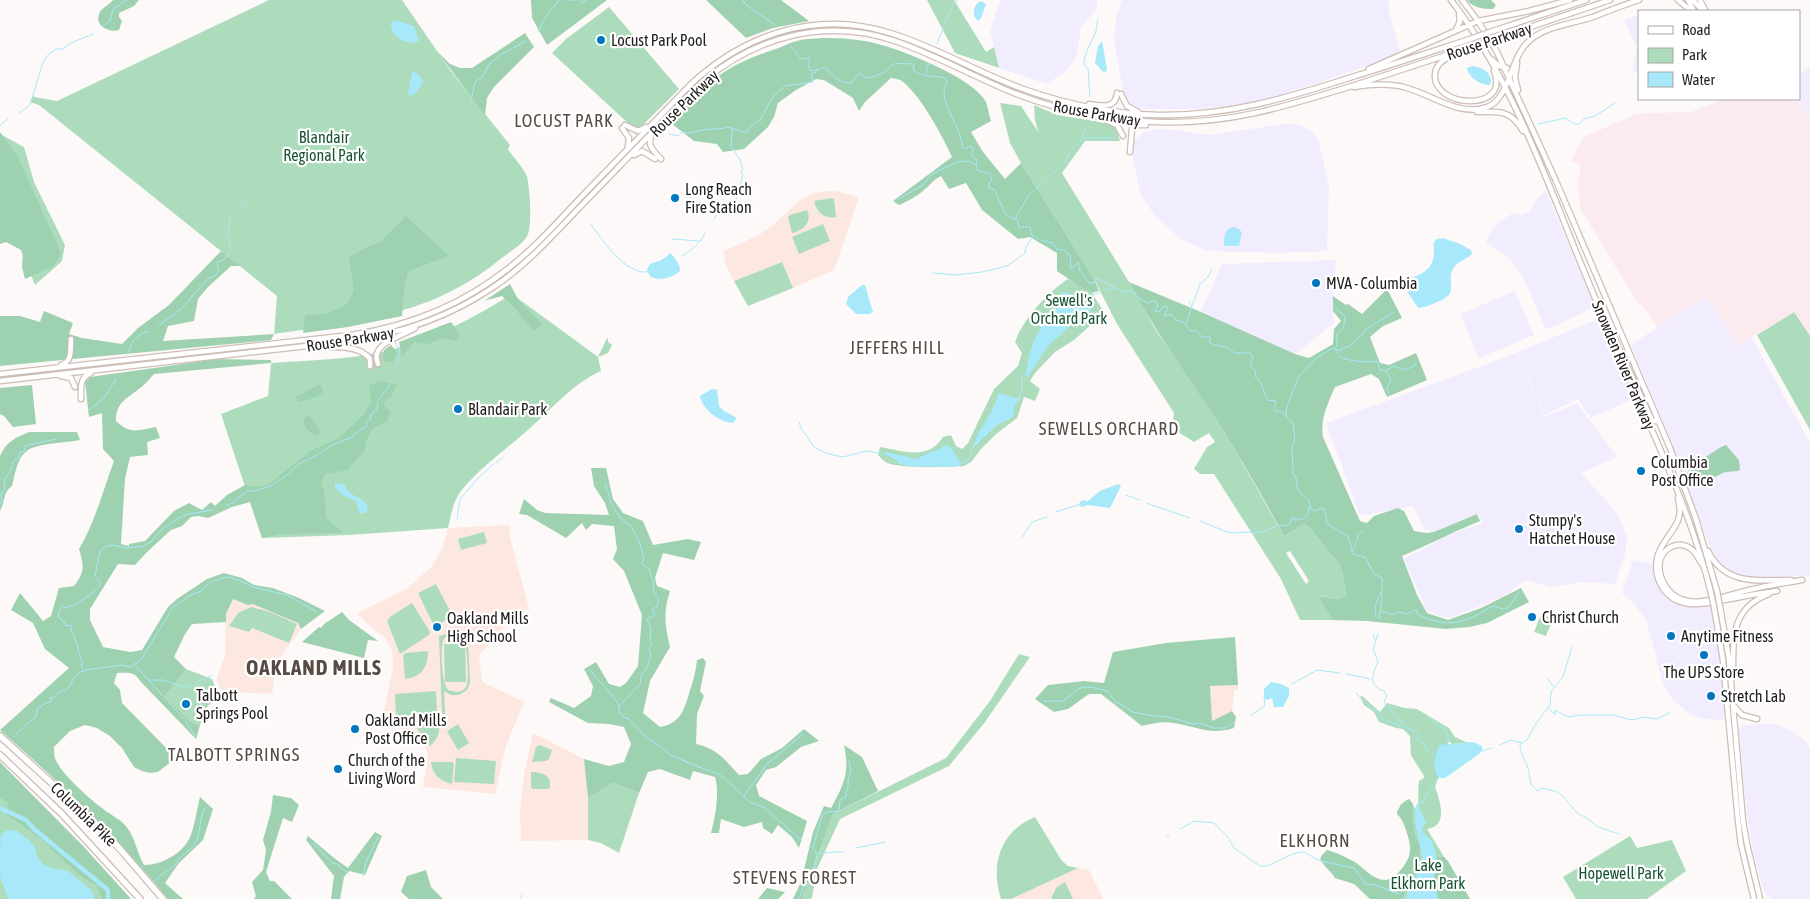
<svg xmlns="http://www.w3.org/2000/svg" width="1810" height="899" font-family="'Asap Condensed',sans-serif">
	<rect width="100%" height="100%" fill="#fdf9f8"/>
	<path fill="#f2edfe" d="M1000,0h98l-2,10 -15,17 -4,28 -3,6 -8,10 -19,13 -48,-16 -9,-37z
		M1122,0h267v12l11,40 -27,12 -85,29 -38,10 -51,6h-60l-10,-5 -5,-8 -10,-55 2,-21z
		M1639,15v55l-7,4 5,-26 -13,-28z
		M1810,66v55l-14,-22h3v-25z
		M1284,124l16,1 13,7 5,6 11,48 -2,65 -49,2 -71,-2 -26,-12 -25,-22 -14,-20 -4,-14 -5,-24 1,-20 4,-1 4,-5 16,-4 20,1 30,5z
		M1546,190l49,117 -47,22 -4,-3 -21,-49 -14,-19 -23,-16 6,-13 6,-6 15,-10 8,2 9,-4 5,-10z
		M1336,260l-3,32 1,31 -39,31 -94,-42 21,-48z
		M1515,291l19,44 -55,23 -19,-44z
		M1703,297l5,2 4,5 27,42 13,-8 58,105v133l-64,1 -17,-6 -13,-12 -10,-22 -26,-72 -49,-120z
		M1598,319h2l34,80 -44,19 -12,-19 -33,16 -28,-63z
		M1517,353l28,64 32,-14 40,54 -36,16 37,41 9,23 -2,17 -10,30 -34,-2 -29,5 -26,-7 -21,15 -22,10 -33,13 -10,-2 -13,-5 -23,-52 42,-23 37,-13 -5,-10 -44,19 -10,-3 -11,-23 -53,10 -34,-93z
		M1633,560l21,4 1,11 11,20 8,6 17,6 19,-2 11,55 5,54 -3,6 -20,-1 -12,-4 -17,-14 -6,-8 -5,-10 -17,-63 -11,-15 -13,-12z
		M1768,723l12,3 12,5 14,11 4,7v150h-39l-7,-7 -8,-28 -9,-47 -8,-88 3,-4z"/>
	<path fill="#fcebee" d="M1725,99h71l14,22v215l-17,-24 -54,34 -27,-42 -9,-7 -46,30 -10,-15 -12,-13 -55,-91 -2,-26 3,-17 -10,-4 6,-13 6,-10 5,-3 46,-20 14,-2 43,-1z"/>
	<path fill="#fce8e0" d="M823,191h12l24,6 -25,73 -41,18 -11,-26 -48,19 -8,-16 -3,-14 34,-15 16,-11 27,-25 11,-6z
		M509,525l1,12 19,72 -13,3 -37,44 3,26 42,20 -18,44 -11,48 -72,-7 5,-30 -4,-16 -10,-9 -33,-8 12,-57 -1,-17 -8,-13 -19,-15 -8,-9 51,-25 24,-22 11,-19 5,-19z
		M233,599l13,5h7l11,4 34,15 2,3 1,3 -18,24 -8,21 -3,20 -41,-2 -8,2 -6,-12v-5l8,-21 1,-42z
		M1238,685v5h-4l-2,21 -20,10 -2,-35z
		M533,733l51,26 4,39v42l-67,1 -1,-31 4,-36z
		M1078,868l11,2 14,29h-92z"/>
	<path fill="#addcbd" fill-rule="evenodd" d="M269,0h133l48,70 60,75 -2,4c5,8 16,19 19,28 3,11 5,46 1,57 -3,9 -17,17 -25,23 -71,59 -142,64 -229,77l3,-38 -238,-191 -9,-3 3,-7 1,2 23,4z
		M927,0h27l32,52 8,-5 5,21 -44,-15z
		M609,7l70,82 -39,39 -10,-3 -78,-72 14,-14z
		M1000,103l21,3 18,27 -4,-12 -1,-16 23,10 50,8 9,5 4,13h-35l-23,32 67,109 26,47 42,60 38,61 49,86 20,-12 6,4 29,36 4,10 3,22 -8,3 -19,-3 14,24h-33l-19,-41 -67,-105h-14l-6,-5 13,-22 8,-5 -6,-9 -15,9 -22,-14 2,-15 -57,-89 -24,-47 -72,-114 -11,-20zM1290,551l19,30 -3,3 -20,-31z
		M0,134l24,13 10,35 31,63 -3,16 -27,24 -35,-85z
		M832,198l2,1 2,18c-12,2 -19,-4 -22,-16z
		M807,210c6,12 -4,21 -15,23l-4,-16 2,-2z
		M823,224l7,17 -31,13 -7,-17z
		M782,262l11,26 -45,18 -14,-25z
		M1068,279l24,14 10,16 -11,16 -17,15 -19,12 -20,21 -5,8 10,8 -5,12 -11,-4 -7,21 -22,17 -13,13 -11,14 -7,4c-18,1 -60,3 -77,-3 -4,-2 -6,-5 -9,-8l2,-8c23,4 48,14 63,-10l8,-2 5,11 6,3 6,-6 26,-54 24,-23 4,-13 -7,-11c8,-23 33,-50 53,-63z
		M512,294l86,63 9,-19 1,1v3l4,3 -4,8 -10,4 3,14c-29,13 -48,37 -72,58 -23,21 -49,38 -68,62 -8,10 -10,25 -13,37l-99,7 -87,3 -41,-124 47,-18 3,-33c38,-3 78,-3 115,-12 46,-11 86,-32 126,-57z
		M1794,312l16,24v94l-53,-95z
		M484,532l3,11 -26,7 -3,-11z
		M436,584l17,33 -19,9 -16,-33z
		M412,603l18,29 -1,3 -29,19 -13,-33 4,-5z
		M251,607l19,5 27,12 -8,19 -37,-15 -3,4 -20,-6 9,-13z
		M1554,616l-8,20 -12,-4 6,-15z
		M455,630l9,4 4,7 2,42 -3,7 -8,5h-8l-7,-4 1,23h-3l-3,-78c6,0 10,-6 16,-6zM453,633l9,3c5,6 8,44 4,51 -2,3 -6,5 -10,5l-8,-2c-6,-7 -8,-41 -5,-49 2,-5 5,-7 10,-8z
		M465,643l1,39h-21l-1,-38z
		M428,651c0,16 -6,26 -23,28l-2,-24 2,-2z
		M1019,654l11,3 -45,65 -36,44 -109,53 -23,50 -5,28 -1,2h-9l31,-85 113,-56 44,-57z
		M186,669l26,10 7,17 -12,11 -7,18 -9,-3 -26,-26z
		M436,691l1,23 -41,2 -1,-22z
		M1362,696l18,16 7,-9 18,5 12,1 32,19 6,9 11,5h7l-21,2 -3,-3 -2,4 -7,28 -5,14c5,14 14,39 -8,42l43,70h-92l-15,-13 34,-7 12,-19 1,-11 -2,-15 -8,-29 9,-6 16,25c0,-6 -4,-9 -6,-15 -1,-6 -1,-21 0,-28l5,-3v-2l-13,-21 -1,-19 -7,-7 -7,-1 -17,-6 -5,-10 -10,-7 -4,-8z
		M439,720c2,11 -1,19 -9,26l-13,-17 1,-3z
		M458,724l11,19 -11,7 -11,-19z
		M540,745l12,5 -3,9 -3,2 -14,1 4,-15z
		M456,758l40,3 -2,23 -40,-2z
		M431,762h21l2,2 -2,20c-12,-3 -20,-10 -21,-22z
		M0,770l82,75 49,54h-131z
		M531,772c11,0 23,4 18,17h-16l-2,-2z
		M613,783l26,10 -20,60 -18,-10 -13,-3v-42z
		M1035,817l27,44 6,5 10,2 -67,31h-10c-11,-34 -1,-68 34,-82z
		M1630,836l7,12 35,-8 14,31 -39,28h-71l-13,-22z
		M1065,882l8,17h-22l5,-11z"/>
	<path fill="#9ed1b0" d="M113,0h26l-5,6 -15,7v4l3,4 -3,9c-11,3 -26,-5 -19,-18 3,-5 9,-7 13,-12z
		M531,0h76l-60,45 -15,-27z
		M706,0h75l28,21 -36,7 -27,10z
		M1467,0h24l5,5 -3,4c-10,0 -20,-1 -26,-9z
		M525,33l9,14 -40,40 -7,11 -2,17 -49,-65 14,14 10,4h12z
		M824,38c19,0 36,1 54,6 25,6 97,35 108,58 2,6 3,13 5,19l-20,11 12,20 22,27 16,-16 72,114 6,14 -7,2 -13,-7 -22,-15v-18l-27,-16 -12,2 -36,-29 -16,-27 -17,6 -8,-13c-8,4 -10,8 -16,13 -7,7 -17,12 -26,16l-6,-4 59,-44c-10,-22 -31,-61 -50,-76 -3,-2 -7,-2 -11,-3l-26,24 -6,9 -6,-13 -29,-18 -8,-1 -20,11 -18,13 -4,14 -6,10 -24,22 -21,3 -6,-8 -23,-3 -22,-17c31,-41 55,-60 104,-75 7,-2 14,-7 21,-8 9,-3 19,-2 27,-3z
		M0,132l18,25 43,96 -7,13 -29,13 -3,-12 1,-16 -17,-9 -6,2z
		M406,216l43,40 -30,11 -11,5 -4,16 -2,28 -54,11 -45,6 2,-18 21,-1 21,-10 7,-13 -5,-34 16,-9 15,-6z
		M221,251l19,15h-9l-24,22 -9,11 -4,22 -26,5 -5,15 111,-7 -3,6 -271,26v-50h20l20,6 4,-11 29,12 -4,11 13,4 40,6 16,-16 31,-23z
		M1129,282l72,30 94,42 14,4 24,-14 1,-15 7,-8 -8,-10v-15l13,9 2,-1 14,10 25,-25 15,29 -19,8 -13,11 10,26 9,2 27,-12 11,27 -40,17 -8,-18 -8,-5 -36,13c-7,16 -15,32 -12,50l37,84 7,2 7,-7 24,-8 6,3 10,20 13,2 7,-1 43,-18 3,7c-27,11 -52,24 -78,35l15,39 10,18 21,7 33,-12 40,-20 8,14 -42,21 -18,4 -23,2 -79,-8 -34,-1 -15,-24 20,3 8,-3 -3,-22 -4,-10 -29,-36 -6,-4 -20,12c-27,-50 -56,-100 -88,-147 -24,-36 -47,-68 -67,-107z
		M510,284l9,17 24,24 -9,6 -11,-12 -8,-11 -13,-12 -18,5z
		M451,322l9,13 -4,6 -14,-3 -13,6 -14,-2 -13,14 -3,-14z
		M391,345l6,7 -4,10h-8l-2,-3 1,-9z
		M218,359l53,1v3l-117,11c-3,3 -5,6 -8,9 -13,13 -31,17 -30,38 15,14 22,9 40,6l4,11 -13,4 1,13 -18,2 -5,22 -4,65 8,2v-2l16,-3 29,-30 15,-8 13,7 9,-8 4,4 12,-11 18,-10 15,2 9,-3 41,-33 29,-13 25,-24 7,-11 -2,-17 10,-5 18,3 -6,14 -6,1 -1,6 7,7 -4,9 -16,9 -5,11 -1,9 -17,20 -23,4 -4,10 3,5 2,29 18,15 -65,1 -17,4 -12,-36 -18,5 -24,11 -9,-2 -8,1 -9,9 -11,4 -24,22 -12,13 -17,-1 -28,45v11l13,27 27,5 12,-2 26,-43 9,-8 30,-20 17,-6 18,5 12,7 19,3 26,10 26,13 -24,18 -3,-6 -45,-19 -5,1 -15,-6 -7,15v8l-34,2 -7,10 -11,23 12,12 -21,27 26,26 9,3 -4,14 -55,-57c-7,-11 -12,-9 -24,-9l-3,10 6,7 2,13 54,55 -18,14 -8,1 -8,-2 -8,-4 -12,-19 -12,-12 -13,-8 -12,-3 -15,6 -16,16c0,3 0,8 1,11 4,14 35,41 47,50 7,6 16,10 22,16 11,11 12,27 20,41 18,0 40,-12 47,-30 4,-12 6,-26 9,-38l13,12 -10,31 -24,23 -14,20 18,16h-15c-50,-62 -108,-116 -168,-169l69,-62 -24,-19 -12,-26 -22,-13 9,-17 23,28 8,-5 8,-28 15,-2c11,-14 10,-20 5,-37 16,-27 24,-58 35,-88l-11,-12 -1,-36 -13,4 -4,-35 5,-5z
		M32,385l4,39 -23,3 -9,-11 -4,-2v-26z
		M318,385h3l2,7 -6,5 -17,5 -3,-1 -1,-4z
		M307,415l6,5 7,11 -1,4c-8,1 -15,-8 -16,-15z
		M29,432h48l3,8c-14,3 -41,3 -52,10 -11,7 -13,25 -16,36 -9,6 -7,16 -12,25v-55c6,-14 16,-19 29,-24z
		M1726,445l13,15 1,10 -3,1 -12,1 -31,15 -5,-1 -4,-11c4,-6 33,-28 41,-30z
		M591,468h15l7,31 10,14 20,8 10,24 35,-6 13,3 -7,18 -31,-7 -8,25 2,8 13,5c-7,22 -5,34 0,56l-20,34 -7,32 17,14c23,-4 25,-21 31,-40 3,-9 5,-17 6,-27l6,-2 3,4 -6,29 4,5 -7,18 -1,30c22,5 29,16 43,31l9,-1 13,-15 21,-11 22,-19 15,12 -18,6 -25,20 -10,3 -10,15 3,11 48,25 -8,27 -7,-11 -14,-12 -6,9 -9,-6 -1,-6 -18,5 -23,-8 -2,14h-8c4,-15 9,-41 4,-56l-22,-6 -3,9 -30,-11 -12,3 -9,21 -26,-10 -25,15 -4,-39 25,7 15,-4 7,-18 -7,-17 -15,-3 -21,-1 -39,-21 2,-4 23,10 17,-12 2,-10 -9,-17 12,-7 13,22 11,3 6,-4 12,-17 4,-51 -18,-44 -11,-12 4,-10 -3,-23 -22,-2 -6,6 -4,-7 -16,15 -39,-23 -8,-1 5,-15 13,11 8,3 64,2 -4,-12 -11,-17z
		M342,612l7,8 29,21 -10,-1 -4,18 -62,-16 17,-15 2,1 3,-4z
		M1235,637l3,48 -28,1 2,35 20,-10 4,6 -2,11c-26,8 -37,-2 -61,-5 -10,-2 -22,1 -31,3l-41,-32h-12l-21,15 -14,3 -19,-13 13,-14 36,-4 20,2 9,-31 53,-9z
		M844,745l18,12 16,34 -45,23 -31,85h-9l8,-17 12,-50 11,-26 7,2c13,-24 19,-35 13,-63z
		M0,762l82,83 49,54h-28l-5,-10 1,-4c-15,-1 -42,-32 -54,-43 -12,-10 -25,-18 -38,-27l1,-13 -8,-4z
		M273,795l18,3 8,7 -7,17 -9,-4 -17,54 4,9h4l18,18h-38l2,-3 -4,-14 11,-12 3,-20 -3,-10 8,-28z
		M1409,799l4,5 -1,15 2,14 5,11 1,16 -18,39h-32l-16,-15 -19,-6c-4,-7 -11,-11 -15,-19l2,-4 5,-5c9,2 20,8 28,12 9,6 17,17 29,18 14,0 31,-26 26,-38 -4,-10 -5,-20 -13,-28 0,-6 7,-13 12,-15z
		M375,832l7,4 -17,39 -16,-4 -5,6 -4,22h-9l3,-23 -28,-36 2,-4 26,22 14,10z
		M1438,857h6l4,4 22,38h-32l-4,-23z
		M426,870l5,17 12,12h-34l-8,-7 6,-16z
		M767,888l18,4 -7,7h-20z"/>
	<path fill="#a7e9fa" d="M981,1l5,3 -5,14 -3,3c-7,-6 -5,-16 3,-20z
		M394,20l20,6 5,15c-12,5 -30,-5 -28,-19z
		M1102,41l5,28 -1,3 -4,-1 -7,-8 3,-17z
		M1473,66c10,2 21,7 17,19 -8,1 -22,-8 -23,-17z
		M414,71l6,5 3,7 -7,10 -6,3 -2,-3 4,-20z
		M1235,227l5,3 2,3 -3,13h-15c-1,-8 1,-19 11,-19z
		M1443,238l17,6 11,6 1,4c-6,6 -15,7 -19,15 -5,8 0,16 -3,24 -2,6 -25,15 -32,15l-11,-17 -4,-11c13,-3 30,-8 31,-26 0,-4 -1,-8 0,-12l3,-3z
		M670,253c5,5 10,11 10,18 -8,7 -19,10 -29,6l-4,-6c2,-11 9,-7 16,-12 3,-2 5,-4 7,-6z
		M862,285h3l8,27 -4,2h-13l-10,-10 2,-7z
		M1063,292l12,3 17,15 -14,9 -31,28 -18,28 -3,2c3,-34 12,-45 30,-72 3,-5 3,-10 7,-13z
		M712,389l5,1 2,16 5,5 13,7 -4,5c-13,0 -31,-14 -33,-27z
		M999,393l21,6 -5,6 -2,12 -16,8 -25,24 7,-17 13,-21z
		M947,445l6,5 8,14 -1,1 -6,2 -45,-1 -10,-2 -4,-5 -11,-5 2,-2 30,7z
		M335,483l9,1c2,3 3,6 5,8 8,7 21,7 18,20l-6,2 -3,-5 -2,-8 -13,-6 -8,-7z
		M1118,484l3,2 -11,22 -22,-3 -6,2 -4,-2 4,-5 6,1 12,-10z
		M1271,682l10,2 8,4v8l-6,11h-9l-2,-9 -5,2 -3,-2v-9z
		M1473,742l9,4v4l-3,4 -34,24h-5l-4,-4 -2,-11 5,-18z
		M1419,801v8l7,13 -4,6 1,5 9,8 4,14 1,9 -3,12 4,23h-32c1,-15 16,-24 16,-40 0,-15 -14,-46 -3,-58z
		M11,830l6,1 13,10 5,7 2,9 6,7 8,4 17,3 24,20 3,8h-87c-2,-8 -6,-16 -8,-23 0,-6 0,-36 1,-40 2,-5 6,-6 10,-6z"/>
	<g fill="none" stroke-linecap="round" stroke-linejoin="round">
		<path stroke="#a7e9fa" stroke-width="1" d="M566,0h10
			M579,0l3,3 4,-3
			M743,0l2,4 30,21
			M102,27l8,-6 3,-12 14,-9
			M538,32l8,-16 13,-16
			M937,44l13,-33 7,-11
			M790,45l11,14 9,-1 -2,7 2,5 3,1 12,-4c8,8 13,17 26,16l7,-8 3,-2 4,5c5,0 14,-3 20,-6 3,-1 4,-6 9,-8 5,-1 15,0 20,0l-1,6c10,8 20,5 32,8l2,4c-12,19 16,45 15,65l3,2 4,-3 3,1 1,3 -1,6 4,3 1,11c6,4 12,-1 15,10l-3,4v4l6,2 10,24 12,6 2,7h11l1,7 10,6 12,3 4,6 7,1 7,7 -1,11h3l5,-6 2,9 9,12h4l3,-4h3l25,13 8,-2 8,9 8,4 5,-2h3l2,5 -3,4 1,2 4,-1 3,-5 4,1 1,2 -3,4v3l6,-2 5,6 9,3 5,8h7l5,6h9l-2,5 5,3 12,2 9,6h15l3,4 -3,9 6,5 -1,5 7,9 5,15 9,1 -2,8 4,3 3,-1 12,12 2,17 -3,7 1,26 4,7v8l4,6 7,5 3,10 4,2 7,-3 3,2 2,14 21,12 5,18 12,3 9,17 8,4v21l-3,20
			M926,76l1,-8 2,-5
			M1090,97l-2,-29 -4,-3c-1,-11 8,-23 12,-34 1,-3 1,-8 2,-12
			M471,101l4,-19 8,-6 6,-12 13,-10 24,-13
			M19,113l11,-8 12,-40 5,-9 9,-7h7l8,-6 22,-9
			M1538,124l28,-6 8,6h5l5,-5 11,-3 20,-13
			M0,125l8,-6
			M669,134l9,2 4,-4c8,3 13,-1 21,-2 9,-2 16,0 25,-3l18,6 5,-7 9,-6 14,-25 11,-9 28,-4 -2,-8 5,-2 1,-3
			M1083,138h28
			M898,199l25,-14 9,-11 25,-12 12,-1 7,4
			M714,219l6,-8 5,-2 11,-9 7,-25 -2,-2 2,-5 -2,-3v-4l-10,-15 1,-18
			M1015,219l13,-23 37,-34 7,-13 9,-8 5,-14
			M591,224c11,16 35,51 56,48
			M672,239l27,2
			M682,256c9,-6 19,-13 23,-23
			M933,273l23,2 26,-3 25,-6 18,-13 1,-6 7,-10
			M1105,290l9,-2
			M1091,298l2,-3 9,-3
			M1189,301l3,6
			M1335,308l10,8c0,6 -1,15 -8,17v13l-2,2
			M1186,323l14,-39 8,-7 4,-8
			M158,326l23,-17 27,-30 8,-4 3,-6 -2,-3 1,-4 7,-3 6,-9 -3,-14 2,-20 21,-20
			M395,342l5,9 -4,16
			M1335,349c2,4 4,8 8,9 6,3 28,5 34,3l3,9h5l6,9 -4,9 2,6
			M127,355l6,-14 9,-8 7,-2
			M1386,370l9,-4c9,6 13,3 21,-1
			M379,399l11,-14 1,-6
			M1019,399l3,-9v-14l5,-4
			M89,410l15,-12 12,-19
			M1286,416l1,-10 12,-30 16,-17 18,-11 7,3 3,-3 7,-2 10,-10h2l4,-7 28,-17
			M799,422l2,6 13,19 11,6 18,4 23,-6 19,3
			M496,463l7,-6
			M960,463l8,-2 4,-12
			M605,483l7,22 9,14 10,7 8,15 5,17 -2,6 8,6 1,7 3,5 -1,9c6,7 6,6 4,16l-5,2 3,6 -8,4 4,9 -1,14 2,3 -3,3 2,9 -3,5v4l-6,8 -2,10 -21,22v6l4,5 6,2 16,17 20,14 5,5 34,14 13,4 6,4 27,25 15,6 36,32
			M1126,495l13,5
			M1146,503l44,15
			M0,504l2,-3 -1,-7 4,-5 -1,-6 2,-6 4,-5 3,-10 6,-5v-4l5,-2 1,-5 3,-1 28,-6
			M227,505l6,-2 14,-12h9l14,-5 17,-11 13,-12 14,-6 18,-12 18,-7 16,-12 1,-5 4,-2 -1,-4 4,-1v-3l3,-2 1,-7
			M1055,512l23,-7
			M457,519l3,-20 18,-21 16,-14
			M1200,521l27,11 8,1 14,-1 5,1 11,-2 13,-6 8,1 4,-2 1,-5 3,-1 2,2c7,0 12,-3 13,-9l-1,-3 3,-1
			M1022,538l10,-16 15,-5
			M1357,541l1,-6 6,-5
			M1352,552l4,-9
			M1380,611l13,4 6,-3 7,2 10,-4 1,4c20,9 33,13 56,3 7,-3 13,-8 20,-11l10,3 5,-1 11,-16
			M1376,617l-1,-11 6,-14
			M1373,634l2,6
			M1378,634l-5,15 5,12c-5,14 -11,24 6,30l3,5 -3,5 2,4 3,1 5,10 8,6 1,4 15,7 -1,7 6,3 6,9 9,3
			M134,664l51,56 10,16
			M590,670c9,12 22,22 29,36
			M82,672l4,-2 36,-5 8,2 11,-7 32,-53 18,-12 10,-4 10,-9 13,-4 4,-1 13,4 12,6 34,8 30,17
			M1346,674l25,5
			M1547,678l7,9
			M149,680h14l21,7 8,-1
			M196,684l2,-3 13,-5
			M1292,684l25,-14 23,3
			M1356,693l11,11 9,6 7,9 18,7
			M1044,701h19l17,-13 10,-1 17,4 8,10 18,11 20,4 15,1 25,7 7,-1 14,5h11l10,-6
			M1549,708l5,6h2l-1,-4 13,7 12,-2h33l19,5 12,-3 13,2 14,-7
			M1251,715l14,-9 -1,-9
			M1429,717l17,14 3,12
			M14,737c3,-4 17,-17 22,-20l2,-9 8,-5 5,-1 1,-2 -2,-1v-1l5,-1 2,-4 11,-4 7,-13 4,-2 4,-5 -2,-5 2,-2c-5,-8 -6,-25 -12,-31v-6l-5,1 -2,-4 -6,-6 4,-11 4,3c12,-4 26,-13 34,-23v-3l-5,-6 4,-21 2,-5 6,-4 6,-1 13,3 17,-2 8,-4 11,-13 15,-10 11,-5 25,-4
			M1520,742c0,10 3,15 7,23 4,10 0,19 11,26l5,-3 14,4 6,4 14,17 10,5 11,9 21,7
			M1500,745l11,-5 11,3 5,-3 10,-18 13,-17 1,-13 12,-15 9,-30
			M1482,751l9,-3
			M744,796l23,-32 36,-30
			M1419,804l5,-3 3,-8 12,-16
			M1180,829l14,-8 20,2 14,14 6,11 26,18h7l28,-13 9,-1 16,9 34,7 11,16 10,1 24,9
			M1167,836l2,-1
			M313,843l19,20 5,1 12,10
			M813,848l9,-33 6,-3 11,-1 1,-11 6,-3v-5l2,-4v-9l3,-8 -2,-9
			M856,848l29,-6
			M817,853c9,1 17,-2 26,-1
			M363,876l3,-14 12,-25
			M156,881c4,-8 12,-9 18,-15 3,-2 4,-7 7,-9 5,-5 9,-7 14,-13 7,-11 3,-28 11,-37
			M521,899l1,-4
			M799,899l7,-18 1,-6 7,-4c-1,-12 9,-16 -4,-25"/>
		<path stroke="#a7e9fa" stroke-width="4.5" d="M0,808l26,12 8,9 74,61v9"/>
		<defs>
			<path id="major" d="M1451,0c49,64 80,140 110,214 15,38 30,75 46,112 36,88 81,174 104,267
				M1462,0l16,21 19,31 59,129 114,267 26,71 21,72
				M1678,0l13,11
				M1688,0l6,11
				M1693,0l10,11
				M1700,0l5,10
				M1456,30l4,-9 -1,-9
				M1493,31l93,-31
				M1498,38l112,-38
				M1452,56c-8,3 -16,8 -17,18 -3,34 76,39 59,-3
				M1491,59l8,7 8,2
				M1517,63l-2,15 3,12
				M1369,69l109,-48 51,-10 41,-11
				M1354,87c18,-3 36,-4 53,1 25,7 53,29 80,19 23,-8 23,-50 42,-66 16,-15 43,-17 64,-24 15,-6 30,-12 46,-17
				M1121,94l6,12 11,6
				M1089,104c12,2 27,5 28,-11
				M1477,112c22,-1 34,-2 46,19
				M1106,120l11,5 6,11
				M625,125l13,6 8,-4
				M622,128l7,10 -1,8
				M651,137c-4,9 4,15 10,22
				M1130,152l2,-23 5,-4h9
				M634,155l8,-4 13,8
				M1613,335l39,86h6
				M321,347c15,0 39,-2 49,12v7
				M378,364c-9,-21 25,-28 37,-36
				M61,365c12,-3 9,-16 10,-26
				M0,374l351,-39c58,-9 113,-31 159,-68 28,-22 51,-49 76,-75 35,-36 71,-73 106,-109 55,-50 125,-73 198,-50 47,14 90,41 136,57 43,15 88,24 133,25 69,1 128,-17 193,-38 39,-12 78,-25 118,-38
				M61,376l10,2 4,9
				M0,381l351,-40c51,-8 98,-24 141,-53 34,-22 61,-53 89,-82 41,-42 82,-86 125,-127 54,-44 122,-61 189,-38 41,14 79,36 119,52 46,18 94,28 143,29 72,3 130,-16 198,-37 40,-13 79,-26 119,-39
				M81,399c0,-10 -2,-22 10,-26
				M1678,498c7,26 -8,31 -18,52 -5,10 -5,23 0,33 15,31 48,20 75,15 14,-3 28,-5 42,-7
				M1708,551c17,35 50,29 83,29
				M1701,563c-3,-6 -6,-12 -11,-15 -12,-8 -27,0 -30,13 -2,9 1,18 6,26 20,29 60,7 87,2 16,-4 33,-6 49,-9
				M1714,607l9,53 15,161 3,24 13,54
				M1720,607l9,52 14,162 4,23 13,55
				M1733,668c0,-33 0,-61 36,-74
				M1733,705l9,10 15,4"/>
			<path id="highway" d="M0,736l89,81 31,32 43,50
				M0,755l62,59 78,85"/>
		</defs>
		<use href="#major" stroke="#cdbdb7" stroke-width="7"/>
		<use href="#highway" stroke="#cdbdb7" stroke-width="8"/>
		<use href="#major" stroke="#fff" stroke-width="4.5"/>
		<use href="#highway" stroke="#fff" stroke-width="5.5"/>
		<defs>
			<path id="major-bridge" d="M1470,39l23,-8
				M1474,46l24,-8
				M1717,591l3,16
				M1711,593l3,14"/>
		</defs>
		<use href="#major-bridge" stroke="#cdbdb7" stroke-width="7" stroke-linecap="butt"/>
		<use href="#major-bridge" stroke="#fff" stroke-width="4.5"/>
	</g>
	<g fill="#0376c0" stroke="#fff" stroke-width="2">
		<circle cx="601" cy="40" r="5"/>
		<circle cx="675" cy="198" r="5"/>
		<circle cx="1316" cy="283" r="5"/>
		<circle cx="458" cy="409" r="5"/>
		<circle cx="1641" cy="471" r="5"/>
		<circle cx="1519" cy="529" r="5"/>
		<circle cx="1532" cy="617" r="5"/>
		<circle cx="437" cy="627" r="5"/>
		<circle cx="1671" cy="636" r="5"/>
		<circle cx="1704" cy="655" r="5"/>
		<circle cx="1711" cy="696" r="5"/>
		<circle cx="186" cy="704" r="5"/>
		<circle cx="355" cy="729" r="5"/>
		<circle cx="338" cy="769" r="5"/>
	</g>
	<g text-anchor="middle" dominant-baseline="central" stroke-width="4.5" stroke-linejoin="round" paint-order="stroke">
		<g font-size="16" fill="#221d1a" stroke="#fff" text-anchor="start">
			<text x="611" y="40">Locust Park Pool</text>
			<text x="685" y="189">Long Reach<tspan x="685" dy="18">Fire Station</tspan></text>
			<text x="1326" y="283">MVA - Columbia</text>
			<text x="468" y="409">Blandair Park</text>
			<text x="1651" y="462">Columbia<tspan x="1651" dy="18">Post Office</tspan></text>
			<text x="1529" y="520">Stumpy's<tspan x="1529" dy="18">Hatchet House</tspan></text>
			<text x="1542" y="617">Christ Church</text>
			<text x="447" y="618">Oakland Mills<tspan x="447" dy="18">High School</tspan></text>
			<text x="1681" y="636">Anytime Fitness</text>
			<text x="1704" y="672" text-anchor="middle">The UPS Store</text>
			<text x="196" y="695">Talbott<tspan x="196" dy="18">Springs Pool</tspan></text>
			<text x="1721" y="696">Stretch Lab</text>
			<text x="365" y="720">Oakland Mills<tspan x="365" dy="18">Post Office</tspan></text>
			<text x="348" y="760">Church of the<tspan x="348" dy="18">Living Word</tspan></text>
		</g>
		<g font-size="16" fill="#221d1a" stroke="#fff">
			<text transform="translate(1489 41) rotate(-18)">Rouse Parkway</text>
			<text transform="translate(684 103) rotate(-44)">Rouse Parkway</text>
			<text transform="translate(1097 113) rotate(10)">Rouse Parkway</text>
			<text transform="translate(350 339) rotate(-9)">Rouse Parkway</text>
			<text transform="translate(1624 365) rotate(67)">Snowden River Parkway</text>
			<text transform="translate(84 814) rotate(44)">Columbia Pike</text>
		</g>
		<g font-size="16" fill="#195334" stroke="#fff">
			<text x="324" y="137">Blandair<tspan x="324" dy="18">Regional Park</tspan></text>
			<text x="1069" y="300">Sewell's<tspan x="1069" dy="18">Orchard Park</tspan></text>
			<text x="1428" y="865">Lake<tspan x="1428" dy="18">Elkhorn Park</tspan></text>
			<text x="1621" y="873">Hopewell Park</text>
		</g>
		<g font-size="18" letter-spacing="1" fill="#584b45" stroke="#fff">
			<text x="564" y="120">LOCUST PARK</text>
			<text x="897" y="347">JEFFERS HILL</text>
			<text x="1109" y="428">SEWELLS ORCHARD</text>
			<text x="234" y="754">TALBOTT SPRINGS</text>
			<text x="1315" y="840">ELKHORN</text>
			<text x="795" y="877">STEVENS FOREST</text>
		</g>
		<g font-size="21" font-weight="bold" letter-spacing="1" fill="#584b45" stroke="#fff">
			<text x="314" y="667">OAKLAND MILLS</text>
		</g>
	</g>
	<rect x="1638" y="10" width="162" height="90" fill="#ffffff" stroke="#a7a5a3"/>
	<rect x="1648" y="26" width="25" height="8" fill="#ffffff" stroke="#a7a5a3"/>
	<text x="1682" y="35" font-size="15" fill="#221d1a">Road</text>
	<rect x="1648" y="48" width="25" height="15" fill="#addcbd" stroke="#a7a5a3"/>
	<text x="1682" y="60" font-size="15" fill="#221d1a">Park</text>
	<rect x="1648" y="72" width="25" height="15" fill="#a7e9fa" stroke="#a7a5a3"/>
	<text x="1682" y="85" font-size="15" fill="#221d1a">Water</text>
</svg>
